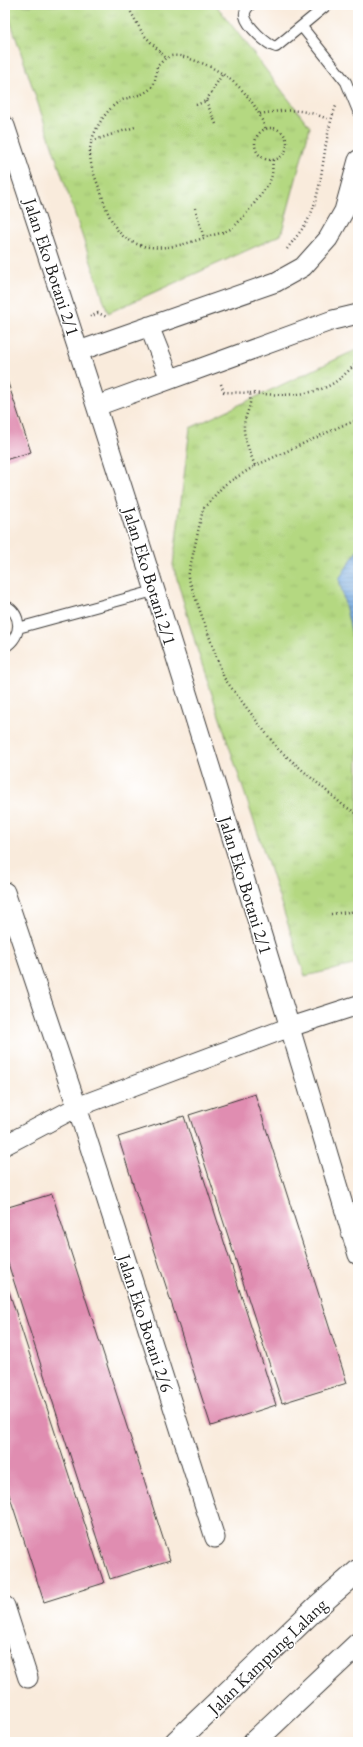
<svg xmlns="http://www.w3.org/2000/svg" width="363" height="1747" font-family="'EB Garamond',serif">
	<defs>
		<pattern id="park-tufts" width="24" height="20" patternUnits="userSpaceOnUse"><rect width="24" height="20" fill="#b4d881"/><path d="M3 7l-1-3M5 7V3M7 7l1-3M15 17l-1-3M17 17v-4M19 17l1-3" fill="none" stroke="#9ab96f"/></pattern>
		<pattern id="water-rules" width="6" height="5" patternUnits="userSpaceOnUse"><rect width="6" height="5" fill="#6ea4dc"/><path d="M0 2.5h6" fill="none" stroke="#5a85b2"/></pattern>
	</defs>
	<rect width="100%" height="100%" fill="#fff"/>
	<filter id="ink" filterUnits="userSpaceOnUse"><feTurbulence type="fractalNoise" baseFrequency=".025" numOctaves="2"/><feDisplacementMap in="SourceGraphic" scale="8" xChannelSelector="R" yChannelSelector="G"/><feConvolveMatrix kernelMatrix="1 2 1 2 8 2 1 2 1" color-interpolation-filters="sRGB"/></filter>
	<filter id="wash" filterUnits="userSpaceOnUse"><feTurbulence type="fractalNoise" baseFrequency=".012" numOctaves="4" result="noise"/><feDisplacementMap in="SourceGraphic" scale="16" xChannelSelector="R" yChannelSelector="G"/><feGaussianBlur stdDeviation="0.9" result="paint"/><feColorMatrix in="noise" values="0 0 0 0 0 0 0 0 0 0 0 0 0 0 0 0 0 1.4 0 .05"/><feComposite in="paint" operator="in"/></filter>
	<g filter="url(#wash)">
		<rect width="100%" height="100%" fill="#f9ebdc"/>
		<path fill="url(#park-tufts)" stroke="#687a4e" d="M5,5h211l94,122 -29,108 -173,78z
			M358,349v615l-53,12 -108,-327 -24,-84 17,-137z"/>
		<path fill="url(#water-rules)" stroke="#45607c" d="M358,549v112l-19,-82z"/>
		<g id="blocks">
			<path fill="#e08db1" d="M5,374l26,78 -26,8z
				M5,1047l3,8 -3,1z
				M255,1094l92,289 -65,20 -93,-288z
				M184,1116l92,289 -65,21 -93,-289z
				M52,1194l118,366 -60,19 -105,-325v-46z
				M5,1279l99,304 -60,19 -39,-120z"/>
		</g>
	</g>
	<g filter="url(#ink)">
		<use href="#blocks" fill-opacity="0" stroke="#3d3b39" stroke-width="1"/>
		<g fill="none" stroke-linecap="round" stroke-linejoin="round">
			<defs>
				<path id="lane" d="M250,5c-3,3 -6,6 -5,11 2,10 22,29 31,31l51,-42
					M302,27l44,55 12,29
					M5,605c18,10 17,31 0,42
					M18,628l136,-37"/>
				<path id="street" d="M5,126c124,375 241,751 353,1129
					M149,326l21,53
					M79,351l197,-69 27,-15 25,-28 16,-28 14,-51
					M97,406l236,-86 25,-6
					M5,892l72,215 138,431
					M5,1145l72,-38 213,-80 68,-22
					M5,1606l23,72"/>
				<path id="secondary" d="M176,1742l143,-137 39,-34
					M254,1742l104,-98"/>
			</defs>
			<use href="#lane" stroke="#3d3b39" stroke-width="12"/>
			<use href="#street" stroke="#3d3b39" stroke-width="21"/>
			<use href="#secondary" stroke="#3d3b39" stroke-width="24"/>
			<path stroke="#3d3b39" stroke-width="2.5" stroke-dasharray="1 3" stroke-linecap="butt" d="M127,5l16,29 23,24
				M206,101l10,23
				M196,105l10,-4 17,-28
				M260,114c29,-5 43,-6 70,6
				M255 144a16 16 0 1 1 32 0a16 16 0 1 1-32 0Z
				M265,128c-11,-33 -39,-58 -72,-68 -9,-3 -18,-7 -27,-2 -3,2 -6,6 -9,8 -1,8 -1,18 -7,23 -8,7 -18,7 -28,11 -16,8 -30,32 -32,49 -1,16 6,30 11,44 5,15 10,32 22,43 25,20 59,10 86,0 8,-2 17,-4 23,-8 7,-4 37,-42 39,-50 2,-5 1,-12 2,-18
				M92,141l43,-14
				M195,208l9,30
				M287,249c8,-11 18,-22 23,-33 15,-35 12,-75 26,-110
				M90,317l8,-4 9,4
				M221,384l3,8 26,1c2,15 -5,20 -6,33 -1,11 7,29 11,40l-31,19 -21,24 -15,68 36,101 54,71 66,57 14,8
				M250,393c26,2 58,5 82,-9 9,-5 18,-15 26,-22
				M255,466l86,-40 17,-6
				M331,914l27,-3"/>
			<use href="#lane" stroke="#fff" stroke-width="10"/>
			<use href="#street" stroke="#fff" stroke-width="19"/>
			<use href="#secondary" stroke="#fff" stroke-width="22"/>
		</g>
	</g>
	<g text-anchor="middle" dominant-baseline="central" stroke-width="3" stroke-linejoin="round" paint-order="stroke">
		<g font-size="18" fill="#1c1c1c" stroke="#fff">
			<text transform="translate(52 267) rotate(72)">Jalan Eko Botani 2/1</text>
			<text transform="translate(150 576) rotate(73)">Jalan Eko Botani 2/1</text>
			<text transform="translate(246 885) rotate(73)">Jalan Eko Botani 2/1</text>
			<text transform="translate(146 1323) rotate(72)">Jalan Eko Botani 2/6</text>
			<text transform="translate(267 1656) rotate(-44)">Jalan Kampung Lalang</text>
		</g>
	</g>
	<rect width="363" height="1747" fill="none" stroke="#fff" stroke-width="20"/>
</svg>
